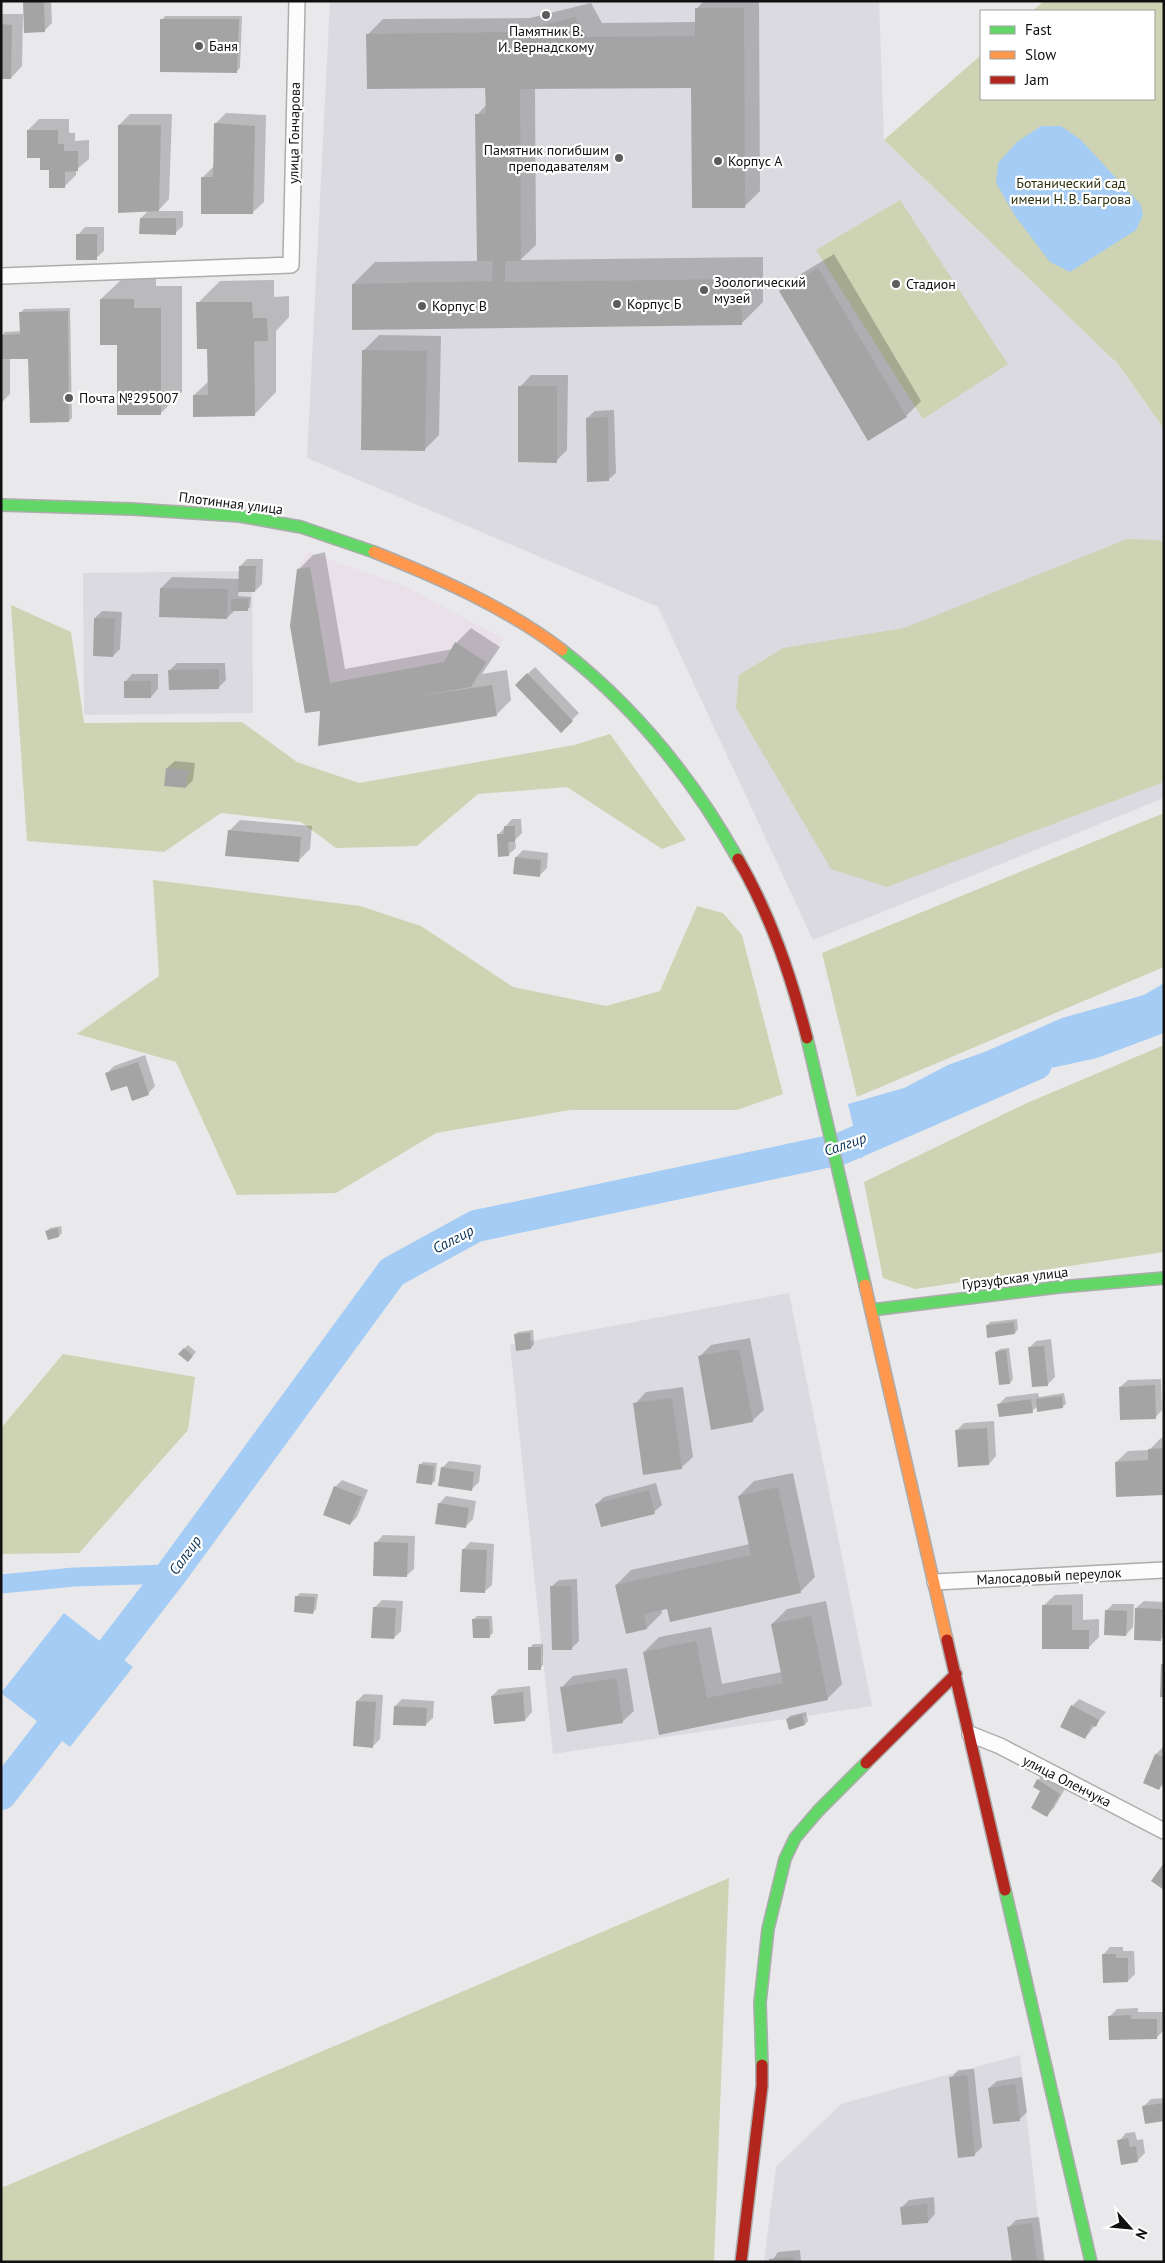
<svg xmlns="http://www.w3.org/2000/svg" width="1165" height="2263" font-family="'PT Sans',sans-serif">
	<rect width="100%" height="100%" fill="#e9e9eb"/>
	<path fill="#eae0ea" d="M309,552l96,34 99,53 -33,48 -166,26 -15,-87 7,-57z"/>
	<path fill="#dadae0" d="M330,1h549l5,139 234,224 46,65v369l-351,142 -155,-333 -351,-149z
		M252,571l1,142 -169,2 -1,-142z
		M789,1293l83,413 -319,48 -43,-409z
		M1020,2055l23,207h-279l12,-95 65,-63z"/>
	<path fill="#ced4b3" d="M1044,1h120v428l-46,-65 -234,-224 97,-85v44h173v-88h-122z
		M900,200l108,164 -85,55 -107,-169z
		M1127,539l31,1 6,3v239l-277,105 -56,-18 -95,-161 3,-33 44,-27 121,-20z
		M11,605l60,27 13,91 158,-1 55,40 62,21 215,-38 36,-11 76,106 -24,9 -95,-62 -89,7 -61,52 -81,2 -35,-26 -80,-9 -57,39 -137,-11z
		M1164,813v154l-307,130 -35,-144z
		M153,880l207,26 61,20 92,61 93,19 54,-15 37,-85 26,7 19,22 41,159 -46,16h-167l-134,23 -100,60 -99,2 -61,-133 -99,-28 82,-58z
		M1164,1045v207l-249,37 -32,-11 -19,-96 163,-79z
		M63,1354l132,23 -7,53 -109,123 -78,1v-126z
		M729,1878l-15,384h-713v-74z"/>
	<path fill="#a5ccf4" d="M1041,126h20l20,14 60,65 2,10 -7,15 -66,42 -20,-10 -35,-46 -19,-33 2,-20 19,-21z
		M1164,983v50l-67,25 -159,35 -58,36 -19,30 -13,-55 56,-16 44,-23 39,-14 75,-33 82,-23z
		M64,1613l69,54 -63,80 -69,-54z"/>
	<path fill="#0003" d="M24,1h27l1,22 -8,8 -21,-17 -1,52 -11,12 -10,-1v-63h24z
		M704,1h55l1,190 -15,15 -52,-120 -158,2 1,157 -16,15 243,-3v45l-22,22 -388,-40 22,-22 103,-1 -1,-146 10,-11v-18l-119,-52 15,-15 147,-1 61,-15 11,20 94,-1v-13z
		M165,16h77l-2,52 -3,3 -75,-51z
		M226,113l40,2 -2,87 -12,11 -50,-35 12,-12 1,-42z
		M130,114h42l-3,85 -11,12h25v15l-8,7 -34,-15 7,-7 -29,-86z
		M39,119h30v14h6v8l14,-1v19l-13,11v5l-12,12 -23,-31 -13,-26z
		M85,227h19v24l-8,7 -18,-23z
		M834,254l87,147 -15,15 -126,-124 16,-15z
		M124,277h32v9h26v106l-22,22 -42,-71 -17,-44z
		M274,280v17l15,-1v21l-13,14v61l-22,23 -60,-20 15,-14v-33l-11,-45 22,-22z
		M70,308l2,110 -3,3 -39,-63h-20v36l-9,9 1,-68 3,-3 16,-1v-19l3,-3z
		M379,335l62,1 -2,99 -15,15 -60,-100z
		M531,375h37l-1,75 -11,11 -36,-74z
		M614,410l2,63 -8,7 -21,-62 8,-7z
		M325,552l20,117 108,-20 3,-6 15,-15 29,19 -18,27 25,-4 4,30 -15,15 -175,-6 -23,-139 15,-15z
		M247,559h16l-1,25 -7,7h-16l-1,5 13,1 -1,10 -3,3h-12l-8,8 -66,-30 11,-11 68,2v-13z
		M102,611l20,1 -2,37 -7,7 -18,-38z
		M177,663h48l1,17 -8,8 -49,-17z
		M535,667l44,46 -18,18 -45,-46z
		M132,674h26v15l-7,8 -26,-15z
		M175,761l20,2 -2,17 -7,7 -19,-19z
		M512,819h9l1,14 -7,7 1,8 -8,7 -10,-20z
		M240,820l72,6 -2,23 -11,11 -70,-29z
		M523,850l25,3 -1,15 -8,8 -23,-19z
		M145,1055l10,31 -7,8 -41,-21 7,-7z
		M61,1226l1,7 -3,3 -12,-5 3,-3z
		M1017,1319l1,10 -3,4 -27,3 -1,-10 3,-4z
		M533,1330l1,14 -3,4 -16,-13 3,-3z
		M750,1338l14,72 -12,11 -53,-64 12,-12z
		M1051,1339l4,38 -8,8 -18,-37 7,-7z
		M188,1345l8,7 -8,9 -8,-8z
		M1009,1348l4,31 -3,4 -9,1 -5,-32 4,-3z
		M1161,1379l1,31 -7,8 -35,-31 8,-7z
		M683,1387l10,70 -12,11 -46,-64 11,-12z
		M1038,1393l1,4 25,-4 2,11 -4,3 -24,-1 -6,5 -34,-6 8,-8z
		M994,1421l2,35 -7,8 -33,-33 8,-8z
		M1161,1438h3v56l-48,-32 12,-11 21,-1z
		M449,1461l32,4 -2,17 -8,8 -29,-22z
		M423,1462l14,1 -2,18 -4,3 -11,-19z
		M793,1473l22,104 -15,15 -139,17 1,4 -15,15 -31,-43 15,-15 119,-26 -11,-48 15,-15z
		M342,1480l26,10 -11,27 -7,7 -15,-37z
		M656,1483l6,22 -8,7 -58,-8 8,-7z
		M446,1496l30,5 -3,18 -8,8 -26,-23z
		M383,1535l32,1 -1,33 -8,7 -30,-33z
		M470,1542l24,2 -2,41 -8,7 -21,-42z
		M577,1579l2,62 -7,7 -21,-61 8,-7z
		M300,1593l18,1 -2,15 -3,4 -18,-2 2,-15z
		M1083,1594v26l16,-1v18l-11,11 -45,-42 12,-11z
		M382,1600l21,1 -2,30 -7,7 -20,-30z
		M826,1601l16,83 -15,15 -167,34 -16,-81 15,-15 52,-10 11,57 60,-12 -10,-48 15,-15z
		M1144,1601l20,1v34l-4,4 -24,-32z
		M1113,1604h21l-1,23 -7,8 -20,-24z
		M477,1616h15l1,17 -4,4 -15,-18z
		M533,1644h10v21l-3,3 -10,-20z
		M627,1668l7,43 -12,11 -61,-34 12,-12z
		M530,1686l2,26 -7,8 -33,-24 7,-7z
		M364,1694l19,1 -3,44 -7,7 -16,-45z
		M402,1699l32,2 -1,17 -8,7 -30,-19z
		M1079,1699l27,13 -21,26 -13,-32z
		M806,1712l2,9 -3,3 -18,-5 3,-3z
		M1163,1747l1,37 -5,4 -3,-34z
		M1045,1773l21,14 -12,21 -7,7 -9,-35z
		M1110,1947h13v4h11l1,23 -7,7 -25,-26z
		M1138,2008v4h26v18l-7,7 -47,-21 7,-7z
		M974,2069l8,78 -7,7 -16,2 -8,-78 7,-8z
		M1022,2077l5,35 -8,8 -30,-32 8,-7z
		M1164,2098v22l-21,-13 8,-8z
		M1135,2132l2,8 6,-1 2,14 -7,7 -16,3 -3,-22 7,-8z
		M934,2197l1,17 -7,8 -26,-15 7,-7z
		M1039,2217l6,45h-32l-4,-35 7,-7z
		M800,2250l1,12h-30l7,-10z"/>
	<g fill="none" stroke-linecap="round" stroke-linejoin="round">
		<path stroke="#a5ccf4" stroke-width="19" d="M1,1584l73,-7 97,-3"/>
		<path stroke="#a5ccf4" stroke-width="32" d="M1,1794l170,-220 221,-302 84,-46 364,-77 196,-85"/>
	</g>
	<path fill="#a5a4a5" d="M23,1h21l1,31 -21,1z
		M695,8h49l1,200h-53l-1,-120 -171,1 1,172h-16v21l236,-3 1,46 -390,5v-46l140,-3 1,-20h-16l-2,-147h11l-1,-26 -118,1 -1,-55 148,-2 61,-15 12,20 108,-1z
		M160,19h79l-2,54 -77,-1z
		M1,24l11,1 -1,54h-10z
		M214,123l41,3 -2,88h-52v-37h12z
		M118,125h43l-2,86 -41,2z
		M27,130h31v14h6v7h14v20l-13,1v16h-16v-18h-9v-12h-13z
		M140,218h36v17l-37,-1z
		M76,234h21v26h-21z
		M818,268l89,149 -39,24 -89,-150z
		M100,299h34v9h27v107h-44v-70h-17z
		M196,302h56l1,16h14l1,23h-14l1,75 -62,1v-22h15l-1,-46h-10z
		M68,311l1,111 -39,1 -2,-64h-27v-24l19,-1 -1,-22z
		M362,350l65,1 -2,100 -64,-1z
		M518,386h39v77l-39,-1z
		M608,417l1,64 -22,1 -1,-64z
		M239,566h17l-1,26h-17z
		M310,567l20,116 114,-21 11,-20 31,20 -15,25 -53,9 74,-11 5,31 -179,30 2,-35 -15,2 -15,-87 7,-57z
		M160,588l68,1 -1,30 -68,-2z
		M231,599h17v12h-17z
		M94,618l21,1 -2,38 -20,-1z
		M219,669v20l-50,1 -1,-20z
		M527,673l46,48 -12,12 -46,-48z
		M124,681h27v17h-27z
		M166,768l22,2 -2,18 -22,-2z
		M504,826h11v16h-7l1,14 -11,1 -1,-23h7z
		M228,830l73,7 -2,25 -74,-6z
		M515,857l26,3 -1,17 -27,-3z
		M138,1062l11,33 -17,6 -5,-15 -16,5 -6,-18z
		M58,1228l1,9 -11,3 -3,-9z
		M1014,1322l1,12 -28,4 -1,-13z
		M530,1333l1,16 -15,2 -2,-17z
		M1044,1346l4,40 -16,1 -4,-40z
		M184,1348l9,8 -5,6 -10,-8z
		M739,1349l14,73 -42,8 -13,-74z
		M1006,1350l4,34 -11,1 -4,-33z
		M1155,1385l1,34 -36,1 -1,-33z
		M1062,1396l1,12 -26,4 -1,-13z
		M672,1398l10,71 -39,6 -10,-72z
		M1031,1399l2,14 -34,4 -2,-13z
		M987,1428l2,37 -31,2 -3,-37z
		M1164,1448v47l-48,2 -1,-35 33,-2v-11z
		M419,1464l15,2 -2,19 -16,-2z
		M441,1467l33,5 -2,19 -34,-5z
		M334,1486l28,11 -12,28 -27,-10z
		M778,1487l23,106 -131,29 -3,-13 -23,5 3,15 -21,5 -11,-49 136,-30 -13,-59z
		M649,1490l6,24 -54,13 -6,-23z
		M438,1503l31,5 -3,20 -31,-4z
		M374,1542l34,1 -1,34 -34,-1z
		M462,1549l25,1 -2,43 -25,-1z
		M550,1586h21l1,64h-20z
		M295,1596l20,1 -2,17 -19,-2z
		M1042,1605h30v25h17v19h-47z
		M373,1607l23,1 -2,31 -23,-1z
		M1135,1608l27,1 -1,32 -27,-1z
		M1105,1610l22,1 -1,25 -22,-1z
		M811,1616l17,84 -169,35 -16,-83 53,-11 11,57 76,-15 -12,-59z
		M472,1619h17l1,19h-17z
		M528,1647h13v23h-13z
		M1161,1664h3v33h-4z
		M616,1678l7,45 -56,9 -7,-45z
		M523,1692l2,29 -31,3 -3,-28z
		M356,1701l20,1 -3,46 -20,-2z
		M1071,1705l28,15 -3,7 -4,-2 -7,14 -25,-12z
		M394,1706l33,2 -1,18 -33,-1z
		M802,1714l3,11 -16,5 -3,-11z
		M1155,1754l9,3v23l-5,10 -16,-7z
		M1037,1779l23,15 -13,23 -16,-9 9,-17 -7,-4z
		M1164,1863v27l-13,-9z
		M1102,1954h14v4h12v24l-25,1z
		M1131,2015v4h26v20l-48,1 -1,-24z
		M967,2075l8,81 -17,2 -9,-81z
		M1015,2084l5,37 -27,3 -5,-36z
		M1164,2103v18l-19,3 -3,-18z
		M1128,2138l2,9 6,-1 2,16 -17,3 -4,-25z
		M927,2204l1,19 -26,2 -2,-18z
		M1032,2223l5,39h-25l-5,-35z
		M793,2257l1,5h-25v-3z"/>
	<g fill="none" stroke-linecap="round" stroke-linejoin="round">
		<defs>
			<path id="street" d="M1,276l290,-11 6,-264
				M935,1582l229,-12
				M970,1734l30,12 164,85"/>
			<path id="fast" d="M1,505l131,4 108,7 61,11 73,25
				M562,650c73,57 131,129 176,209
				M807,1038l58,247
				M871,1310l188,-23 105,-9
				M1005,1890l86,372
				M762,2065l-2,-62 8,-74 17,-70 10,-21 23,-27 48,-48"/>
			<path id="slow" d="M374,552c65,26 133,56 188,98
				M865,1285l82,355"/>
			<path id="jam" d="M738,859c33,57 53,117 69,179
				M947,1640l58,250
				M866,1763l90,-89
				M741,2262l21,-176v-21"/>
		</defs>
		<use href="#street" stroke="#acacad" stroke-width="18"/>
		<use href="#fast" stroke="#acacad" stroke-width="14"/>
		<use href="#slow" stroke="#acacad" stroke-width="14"/>
		<use href="#jam" stroke="#acacad" stroke-width="14"/>
		<use href="#street" stroke="#fcfcfc" stroke-width="15"/>
		<use href="#fast" stroke="#63d668" stroke-width="11"/>
		<use href="#slow" stroke="#ff974d" stroke-width="11"/>
		<use href="#jam" stroke="#b3261e" stroke-width="11"/>
	</g>
	<g fill="#5c5c5d" stroke="#fff" stroke-width="2">
		<circle cx="546" cy="15" r="5"/>
		<circle cx="199" cy="46" r="5"/>
		<circle cx="619" cy="158" r="5"/>
		<circle cx="718" cy="161" r="5"/>
		<circle cx="896" cy="284" r="5"/>
		<circle cx="704" cy="290" r="5"/>
		<circle cx="617" cy="304" r="5"/>
		<circle cx="422" cy="306" r="5"/>
		<circle cx="69" cy="398" r="5"/>
	</g>
	<g text-anchor="middle" dominant-baseline="central" stroke-width="4.5" stroke-linejoin="round" paint-order="stroke">
		<g font-size="14" fill="#101011" stroke="#fff" text-anchor="start">
			<text x="546" y="31" text-anchor="middle">Памятник В.<tspan x="546" dy="16">И. Вернадскому</tspan></text>
			<text x="209" y="46">Баня</text>
			<text x="609" y="150" text-anchor="end">Памятник погибшим<tspan x="609" dy="16">преподавателям</tspan></text>
			<text x="728" y="161">Корпус А</text>
			<text x="714" y="282">Зоологический<tspan x="714" dy="16">музей</tspan></text>
			<text x="906" y="284">Стадион</text>
			<text x="627" y="304">Корпус Б</text>
			<text x="432" y="306">Корпус В</text>
			<text x="79" y="398">Почта №295007</text>
		</g>
		<g font-size="14" fill="#101011" stroke="#fff">
			<text transform="translate(294 133) rotate(-89)">улица Гончарова</text>
			<text transform="translate(231 503) rotate(7)">Плотинная улица</text>
			<text transform="translate(1015 1278) rotate(-7)">Гурзуфская улица</text>
			<text transform="translate(1049 1576) rotate(-3)">Малосадовый переулок</text>
			<text transform="translate(1067 1781) rotate(27)">улица Оленчука</text>
		</g>
		<g font-size="14" fill="#2e3211" stroke="#fff">
			<text x="1071" y="183">Ботанический сад<tspan x="1071" dy="16">имени Н. В. Багрова</tspan></text>
		</g>
		<g font-size="15" font-style="italic" fill="#093155" stroke="#fff">
			<text transform="translate(845 1144) rotate(-19)">Салгир</text>
			<text transform="translate(453 1239) rotate(-28)">Салгир</text>
			<text transform="translate(185 1555) rotate(-54)">Салгир</text>
		</g>
	</g>
	<rect width="1165" height="2263" fill="none" stroke="#101011" stroke-width="5"/>
	<rect x="980" y="10" width="175" height="90" fill="#ffffff" stroke="#9f9fa0"/>
	<rect x="990" y="26" width="25" height="8" fill="#63d668" stroke="#9f9fa0"/>
	<text x="1025" y="35" font-size="15" fill="#101011">Fast</text>
	<rect x="990" y="51" width="25" height="8" fill="#ff974d" stroke="#9f9fa0"/>
	<text x="1025" y="60" font-size="15" fill="#101011">Slow</text>
	<rect x="990" y="76" width="25" height="8" fill="#b3261e" stroke="#9f9fa0"/>
	<text x="1025" y="85" font-size="15" fill="#101011">Jam</text>
	<g transform="translate(1130 2228) rotate(117)" stroke="#ffffff" stroke-width="4" paint-order="stroke">
	<path d="M0-4L9 19L0 12L-9 19Z" fill="#101011"/>
	<text y="-8" font-size="14" font-weight="bold" text-anchor="middle" fill="#101011">N</text>
	</g>
</svg>
